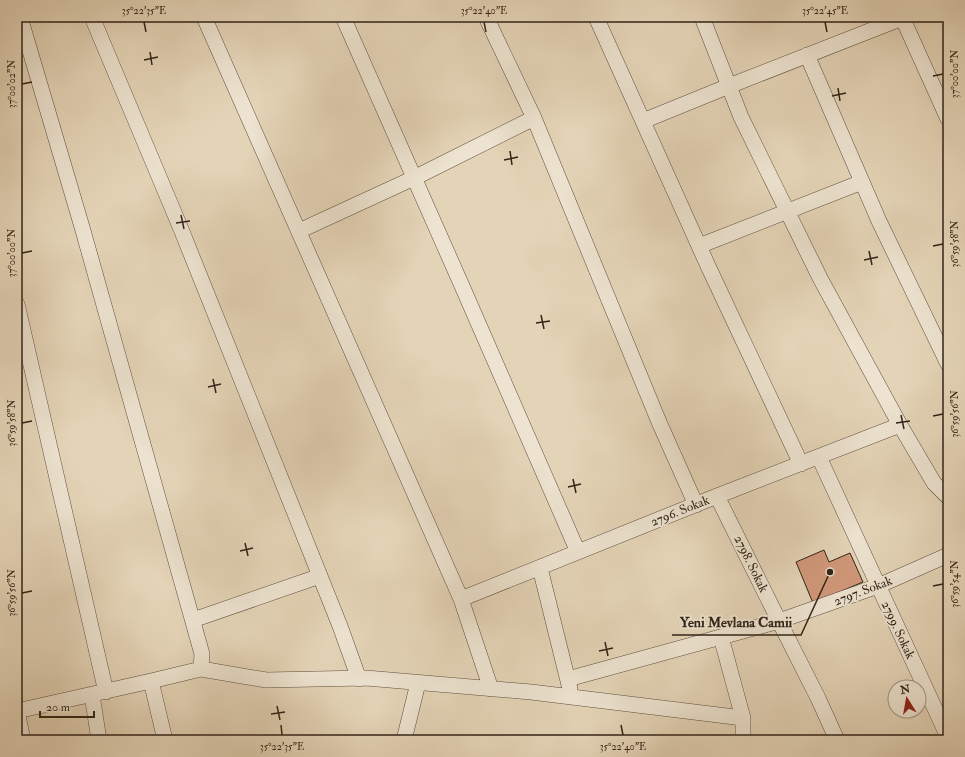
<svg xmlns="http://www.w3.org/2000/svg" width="965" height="757" font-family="'IM FELL Double Pica',serif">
	<rect width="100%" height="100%" fill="#e4d4b7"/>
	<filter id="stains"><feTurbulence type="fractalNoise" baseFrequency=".005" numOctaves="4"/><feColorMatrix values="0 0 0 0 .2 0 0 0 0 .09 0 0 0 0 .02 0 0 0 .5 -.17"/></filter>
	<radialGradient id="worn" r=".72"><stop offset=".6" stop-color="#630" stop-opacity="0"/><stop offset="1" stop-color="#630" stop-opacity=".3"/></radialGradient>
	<path fill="#d09879" stroke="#312317" d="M824,550l5,12 21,-9 13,29 -50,21 -17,-41z"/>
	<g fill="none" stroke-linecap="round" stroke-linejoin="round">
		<defs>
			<path id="minor" d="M20,17l62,210 120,427 -1,15
				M92,17l89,212 159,397 19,53
				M204,17l257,582 30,90
				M343,17l119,269 116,266
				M486,17l48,101 125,304 37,83
				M596,17l112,249 93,198
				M702,17l39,100 79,161 80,147 34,58 14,14
				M902,17l46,102
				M807,55l72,166 69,143
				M643,121l86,-35 176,-69
				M299,231l115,-53 120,-60
				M699,246l163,-64
				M17,304l89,388
				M819,457l129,280
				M717,496l62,125 39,77 19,42
				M540,568l30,121
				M461,599l256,-103 183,-71
				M193,620l127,-44
				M721,637l22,81v22
				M568,679l211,-58 99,-35 70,-31
				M151,681l14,59
				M92,695l7,45
				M17,711l134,-30 50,-12 65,11 100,-2 165,14 212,26
				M17,711l6,29
				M404,740l14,-57"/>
		</defs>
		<use href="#minor" stroke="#5e4f3f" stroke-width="16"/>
		<use href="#minor" stroke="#ede3d0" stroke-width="15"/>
	</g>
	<path fill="none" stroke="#312317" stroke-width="1.5" d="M144,22l2,10M484,22l2,10M825,22l2,10M150,52l2,13M144,60l14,-3M933,76l10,-2M22,84l10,-2M838,88l2,13M832,96l14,-3M510,151l2,14M504,160l14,-3M181,215l3,14M176,223l14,-2M933,246l10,-2M869,251l3,14M22,253l10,-2M864,260l14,-3M541,315l3,14M536,323l14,-2M213,379l3,14M208,387l13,-3M901,415l3,14M933,416l10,-2M22,423l10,-2M896,423l14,-2M573,479l3,14M568,487l13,-3M245,543l3,13M240,551l13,-3M933,586l10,-2M22,593l10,-2M605,642l3,14M599,651l14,-3M277,706l3,14M271,714l14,-2M281,725l1,10M621,725l2,10"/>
	<g text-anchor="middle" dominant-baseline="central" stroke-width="3.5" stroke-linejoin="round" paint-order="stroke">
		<g font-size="13" fill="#312317" stroke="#ede3d0">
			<text transform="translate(680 511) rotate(-22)">2796. Sokak</text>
			<text transform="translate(751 564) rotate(64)">2798. Sokak</text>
			<text transform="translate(863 591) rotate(-21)">2797. Sokak</text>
			<text transform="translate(898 630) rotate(65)">2799. Sokak</text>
		</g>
	</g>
	<path fill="none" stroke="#312317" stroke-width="1.5" d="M830 572L801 635H672"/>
	<circle fill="#312317" stroke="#ede3d0" stroke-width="1.5" cx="830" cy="572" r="4"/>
	<g font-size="14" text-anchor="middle" font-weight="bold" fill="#312317" stroke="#ede3d0" stroke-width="3.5" stroke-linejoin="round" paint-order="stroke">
		<text x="736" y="627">Yeni Mevlana Camii</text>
	</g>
	<rect width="965" height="757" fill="none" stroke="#e4d4b7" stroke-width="44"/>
	<g transform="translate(907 699) rotate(349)"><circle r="19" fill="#ede3d0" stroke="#a29686"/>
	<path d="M0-3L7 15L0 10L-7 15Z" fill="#8f2418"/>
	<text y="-6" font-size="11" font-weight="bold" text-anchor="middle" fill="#312317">N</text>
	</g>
	<path d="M40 711v6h54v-6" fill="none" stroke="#312317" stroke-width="2"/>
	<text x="46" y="711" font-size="12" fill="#312317" stroke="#ede3d0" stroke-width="3" paint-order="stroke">20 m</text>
	<rect x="22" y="22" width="921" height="713" fill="none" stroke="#312317" stroke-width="1.5"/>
	<g font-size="10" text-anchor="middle" fill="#312317">
		<text x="144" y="14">35°22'35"E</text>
		<text x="484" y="14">35°22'40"E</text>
		<text x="825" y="14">35°22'45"E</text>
		<text transform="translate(954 74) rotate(-90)" y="4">37°00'00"N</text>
		<text transform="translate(11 84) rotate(-90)" y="4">37°00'02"N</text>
		<text transform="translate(954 244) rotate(-90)" y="4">36°59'58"N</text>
		<text transform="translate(11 253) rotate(-90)" y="4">37°00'00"N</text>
		<text transform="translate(954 414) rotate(-90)" y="4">36°59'56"N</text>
		<text transform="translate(11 423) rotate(-90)" y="4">36°59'58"N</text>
		<text transform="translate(954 584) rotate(-90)" y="4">36°59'54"N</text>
		<text transform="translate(11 593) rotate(-90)" y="4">36°59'56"N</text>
		<text x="282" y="750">35°22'35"E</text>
		<text x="623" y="750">35°22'40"E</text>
	</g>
	<rect width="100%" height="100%" filter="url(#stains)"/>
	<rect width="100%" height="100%" fill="url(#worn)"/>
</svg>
